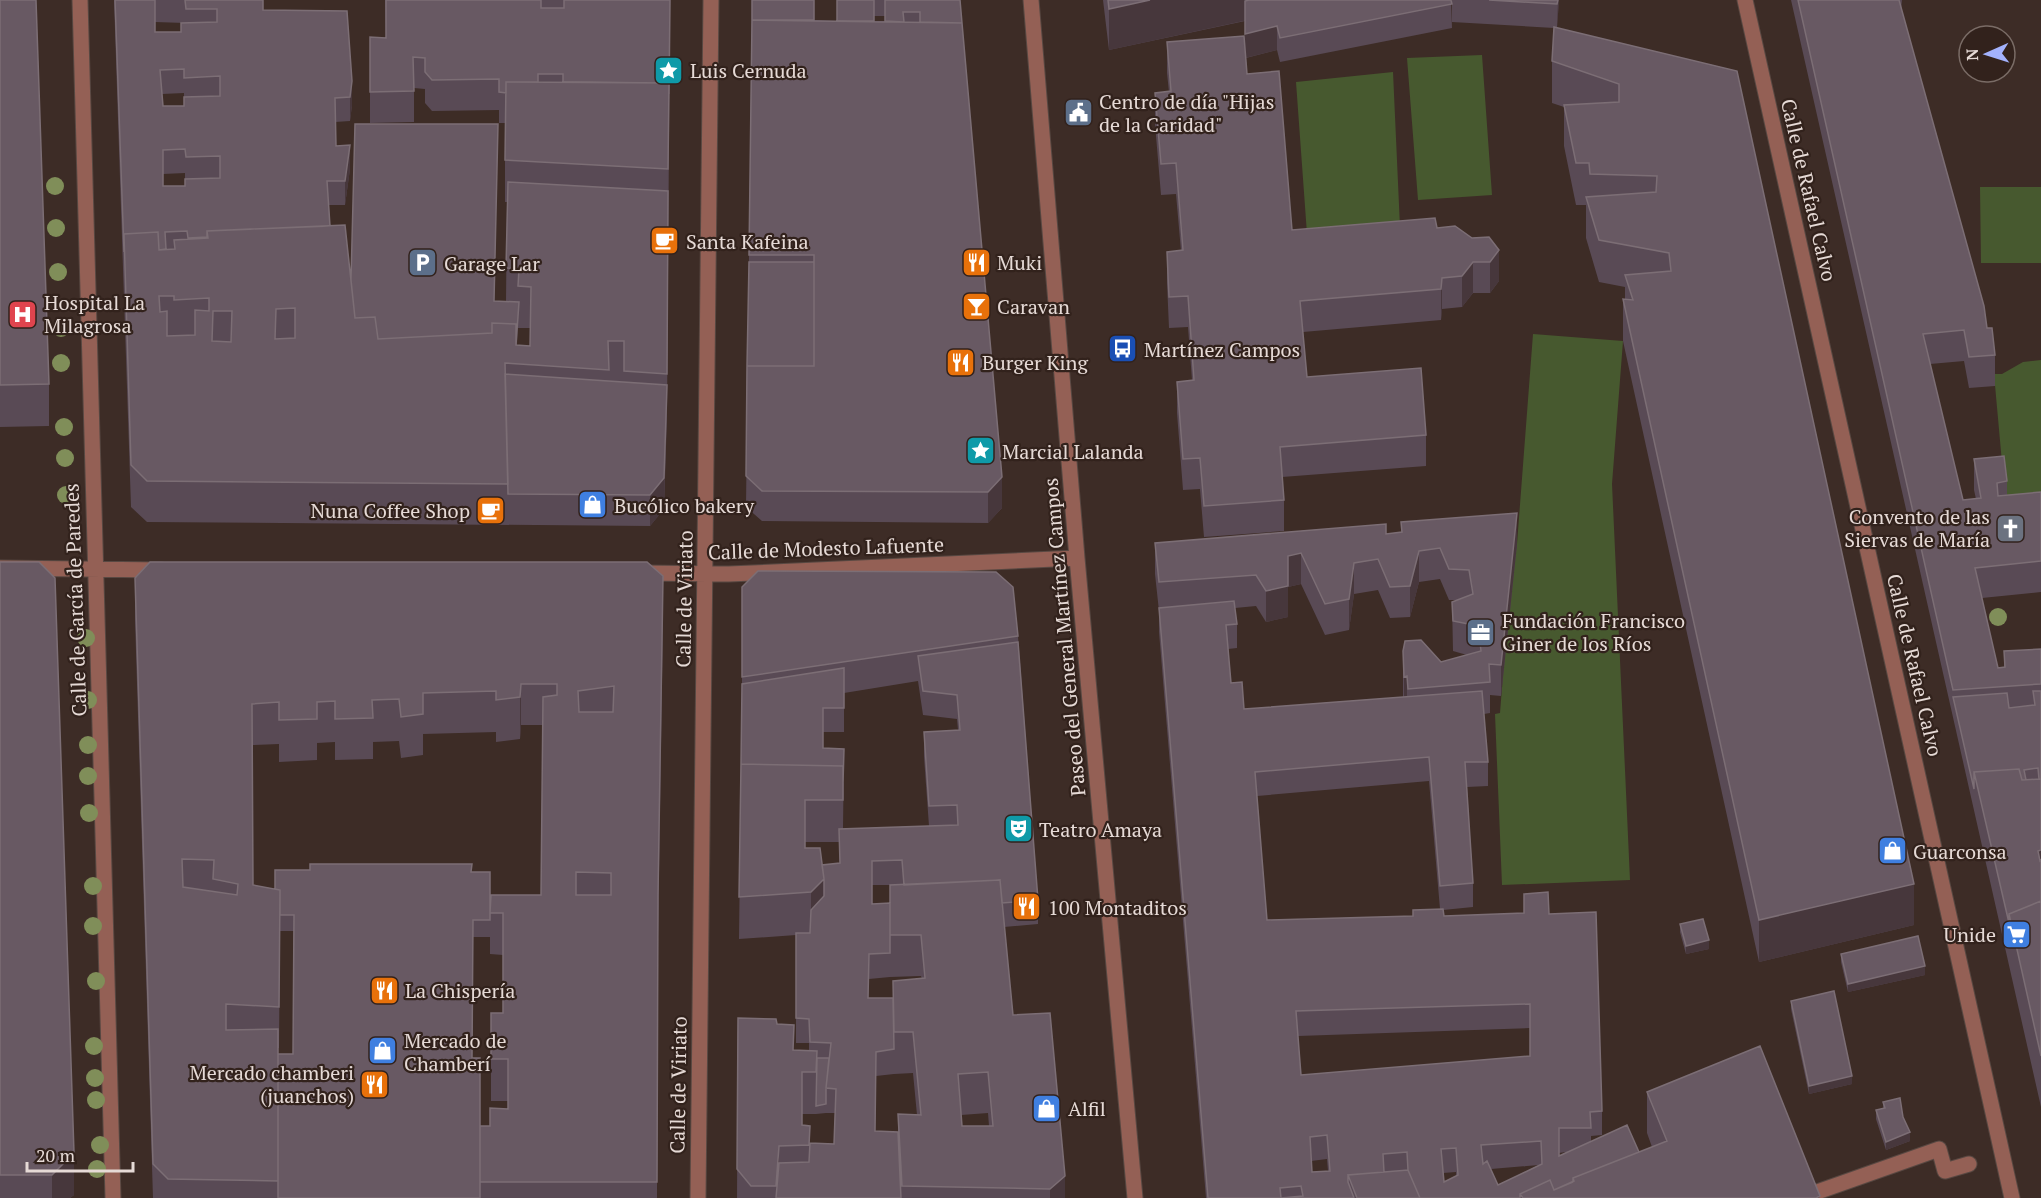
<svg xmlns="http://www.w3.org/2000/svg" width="2041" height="1198" font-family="'PT Serif',serif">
	<rect width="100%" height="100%" fill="#3d2c26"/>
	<path fill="#47592f" d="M1482,55l10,140 -74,5 -11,-142z
		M1393,72l7,155 -93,7 -11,-152z
		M1980,187h61v76h-60z
		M1533,334l90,7 -11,143 18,396 -128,5 -7,-171 5,-1 9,-115 8,-54z
		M2041,360v155l-34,3 -13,-144h8l21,-12z"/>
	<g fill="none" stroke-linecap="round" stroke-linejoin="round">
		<defs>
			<path id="minor" d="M80,0l33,1198
				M1031,0l46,558 58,640
				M1745,0l267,1198
				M0,568l162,2
				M642,573l87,1 348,-16
				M1817,1192l122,-43 6,22 24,-7
				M698,1198l13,-1198"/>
		</defs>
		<use href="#minor" stroke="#584842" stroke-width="17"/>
		<use href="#minor" stroke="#946055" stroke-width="15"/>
	</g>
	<g fill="#808e59">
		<circle cx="55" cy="186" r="9"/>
		<circle cx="56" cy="228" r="9"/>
		<circle cx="58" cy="272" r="9"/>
		<circle cx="61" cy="328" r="9"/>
		<circle cx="61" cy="363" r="9"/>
		<circle cx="64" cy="427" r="9"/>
		<circle cx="65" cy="458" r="9"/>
		<circle cx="66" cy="495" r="9"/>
		<circle cx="1998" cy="617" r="9"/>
		<circle cx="86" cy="638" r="9"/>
		<circle cx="88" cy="700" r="9"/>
		<circle cx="88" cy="745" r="9"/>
		<circle cx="88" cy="776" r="9"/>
		<circle cx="89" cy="813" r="9"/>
		<circle cx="93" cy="886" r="9"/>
		<circle cx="93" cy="926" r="9"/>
		<circle cx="96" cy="981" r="9"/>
		<circle cx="94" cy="1046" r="9"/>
		<circle cx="95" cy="1078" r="9"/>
		<circle cx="96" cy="1100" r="9"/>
		<circle cx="100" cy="1145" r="9"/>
		<circle cx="97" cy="1169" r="9"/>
	</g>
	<path fill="#594a55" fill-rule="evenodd" d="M0,0l49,384v42l-49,1z
		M114,0h149v10l84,1 5,94 -2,16 -15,1 1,24 14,23 -5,36h-16l1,21 21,54 143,21 12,1 1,-100h-2v-79h-6v-13l-67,1 -7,-8v-14l-11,-1v34l-44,1v-86l16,1 -1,-38h285l-3,416 -3,93 -14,17 -503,-4 -16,-15zM155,22l30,1 -4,9h-26zM184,93v13h-21l-1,-12zM185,173v13h-22v-12zM518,315v13h12v18l-13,-1z
		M752,0l62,20 23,1v-21h123l42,508 -14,15 -226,-2 -16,-14zM874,16h11v5h-11z
		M1103,0h348l1,28 -172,34 -3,-12 -31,8 1,16 45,156 145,-2 35,10 17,-1 10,44 -9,12h-17l-11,14 -20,2 -1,11 -138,12 4,45 119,58v31l-144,11 2,23v31l-80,6 -4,-48 -17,1 -6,-77v-31l15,-2 -4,-53 -19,1 -2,-45v-31l14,-1 -5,-57 -15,1 -6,-71v-31l14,-1 -2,-19v-31l78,3v-24l-136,29z
		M1452,0h107l-2,28 180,43 177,854 -155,37 -136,-621v-42h2v-12l-26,-5 -13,-44v-33h-10l-12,-59v-39l-12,-4v-42l2,-33 -102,-6z
		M1791,0h111l-1,9 86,319 8,27v31l-26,2 -5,-27 -34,3 33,136 13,-1 -2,-9v-31l33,22v14l34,-3v100l-59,6 16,70 6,-1v-16l37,-2v458z
		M1401,522l116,22 -16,152 -11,-1v18l-6,1 4,48v24l-21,1 6,96v24l-30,3 1,6 105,-2 53,197v24l-11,1v6l48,10 13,-5 -5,-14v-41l173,106h-614l-47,-566v-21l-4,-37v-31l231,-9 15,-2zM1440,579l9,21h8l-5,2 1,49 14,4 -26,7 -38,-11v46l-159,12 -13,-26 -3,-34 9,-1v-24l-2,-16 21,-2 10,16 22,-5v-30l13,-3 24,51 24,-5 5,-36 24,-4 12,28 20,-1 9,-35zM1429,781l11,128 -27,7 -146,4 -10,-124zM1530,1028v29l-229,18 -3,-39zM1566,1152l-7,4v-3zM1327,1159l1,12 -16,1 -1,-11zM1539,1165l-41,20 -7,-16zM1456,1172v4l-12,6 -1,-9z
		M0,562l74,633 -4,3h-70z
		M135,578l528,39 -5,320 -1,261h-504l-18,-578zM521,725h22l-2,170 -50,4 -19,-27 -197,17 -22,-4v-140l26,-1v18l38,-2v-17l18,-1v18l38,-1v-17l26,-1 2,17 22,-3v-21l73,-2v10l24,-3zM280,931h14l-1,123h-15v-6h1zM473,937h17v17l13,1v58h-12v88h17v8l-18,17h-10l-8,-68z
		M742,587l276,49 20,264v24l-34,3 9,88 52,183h-328l1,-180 39,6 17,26 15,1v-8h-13v-108l-57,4 3,-254zM918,681l5,34 34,4 1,11 -34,2v25l5,69 -86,3 1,-80 -21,-1v-16h21v-39zM805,842h34l1,21 -18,2 -17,-17zM872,885h30l-12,18 -18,1zM890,976v1l31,-1 1,3 -29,19h-25l1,-19 21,-2zM894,1073v1l19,-1 4,42 -19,-1v18l-23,-1 1,-55 18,-2zM826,1113h9l-1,31h-24l-8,-19v-11h14zM988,1113l1,13h-27l-1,-11z
		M1680,924l29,25 -23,5 -6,-22z
		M1841,954l84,21 -77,17 -7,-30z
		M1791,1001l61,83 -43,10 -18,-85z
		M1883,1102l20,15 7,24 -24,9 -10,-31v-9l7,-2z"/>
	<path fill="#47373c" d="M1150,0h125v14l-166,36v-41z
		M1558,0h1l-2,28z
		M1277,26v24l-32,8v-24z
		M352,81v24l-2,16v-24z
		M350,145v24l-5,36v-24z
		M1499,250v31l-9,12v-31z
		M1473,262v31l-11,14v-31z
		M1442,278v31l-1,11v-31z
		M667,385l-3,124 -14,17v-31z
		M1002,477v31l-14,15v-31z
		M1517,513v31l-16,152v-31z
		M1419,551v31l-9,35v-31z
		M1301,553v31l-13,3v30l-22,5v-31l22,-35z
		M1354,563v31l-5,36v-31z
		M663,576l-5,361 -1,261 1,-302z
		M1407,676v31l-3,1v-31z
		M521,684v41l-1,14v-42z
		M2041,850v42l-3,-41z
		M824,879v41l-13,14v-42z
		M1914,884v41l-155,37v-42z
		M1709,940v9l-23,5v-8z
		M1925,966v9l-77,17v-8z
		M1852,1076v8l-43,10v-8z
		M1910,1132v9l-24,9v-8z
		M779,1146v42l-3,10v-12z
		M74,1153v42l-4,3h-18v-23z
		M1065,1176v22h-15v-9z"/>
	<path fill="#685963" stroke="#7c6e75" stroke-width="1.5" fill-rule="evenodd" d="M0,0h36l13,384 -49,1z
		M115,0h40v32h26v-9l36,-1v-13h-31l-1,-9h78v10l84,1 5,70 -2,16 -15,1 1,48 14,-1 -5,36h-18l3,45 -123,5v6l-19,1 -1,-7 -22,1 1,17 -7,1 -1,-18 -34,2v18zM184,69v9l36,-2v20l-36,1v9h-21l-3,-36zM185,149l1,8 34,-1v22l-35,1v7h-22v-36z
		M386,0h155v8h23v-8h106l-1,94v-11l-106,-1v-8h-25v8h-32v11l-7,-1v-13l-67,1 -7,-8v-14l-12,-1 1,34 -44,1v-55l16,1z
		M752,0h62v20h-62z
		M837,0h37v21h-37z
		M885,0h75l2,23 -42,-1v-10h-17l1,10 -19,-1z
		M1108,0h42l-41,9z
		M1249,0h202l1,4 -172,34 -3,-12 -32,8v-33z
		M1489,0h69l-1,4z
		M1798,0h101l85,306 3,22h5l3,27 -26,2 -5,-27 -41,4 40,166 18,-2 -7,-39 30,-3 3,25 -10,2 1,13 43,-4v69l-66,7 23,100 7,-1 -1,-16 37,-2v35l-88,6z
		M752,20l210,3 40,454 -14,15 -226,-1 -16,-15 1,-110h67v-111h-65z
		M1554,27l183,44 177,813 -155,36 -136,-621 10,1 -8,-25 46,-4 -2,-18 -70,-13 -13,-43 70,-5 1,-16 -67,-2 -1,-11h-13l-12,-58 55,-3v-18l-67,-23z
		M1244,36l3,38 32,-3 13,159 143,-12 2,10 18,-2 17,12 17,-1 10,13 -9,12h-17l-11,14 -20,2 -1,11 -141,12 7,76 114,-9 5,67 -146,12 4,53 -80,6 -4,-48 -17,1 -6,-77 17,-2 -6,-84 -19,1 -2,-45 16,-2 -7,-87 -15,1 -6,-71 16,-2 -4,-49z
		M506,82l163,1 -1,86 -163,-9z
		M355,124h143l-4,177 25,1 -3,43v-21l-24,-1v10l-114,6 -3,-22 -20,1 -4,-38z
		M508,182l160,9 -1,183 -43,-3v-30h-16l1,29 -104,-7 3,121 -361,-3 -16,-16 -7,-231 34,-2 1,18 16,-1 -1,-9 34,-2 -1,-7 138,-6 10,93 20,-1 3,22 114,-6v-10l24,1v21l14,1 1,-59 -13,-1 1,-17 -13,-1zM159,296h15v4l35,-2v13l-14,-1v25l-28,1v-25l-7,1zM295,308v30l-20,1 1,-30zM213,311h19l-1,31 -19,-1z
		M749,262h65v104h-67z
		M505,374l162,11 -3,93 -14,17 -142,-1z
		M1517,513l-16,152 -12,-1 1,18 -82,7 -1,-13 -3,1 -1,-26 2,-10 16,-1 20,22 40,-11 -3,-25 -25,-5 -1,-19 21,-8 -4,-24 -20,-1 -9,-21 -21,3 -9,35 -20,1 -12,-28 -24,4 -5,36 -24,5 -24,-51 -13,3v30l-22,5 -10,-16 -97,7 -4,-39 231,-19v10l16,-2 -1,-10z
		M0,562h39l16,16 19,575 -22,22h-52z
		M150,562h497l16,14 -5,320 -1,286h-177v-56h10v-18l18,1v-50h-17v-46h12v-100h-13l1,-18h50l2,-198 14,-2v-11h-36l-1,13 -24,3v-9l-73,2v21l-22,3 -2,-18 -27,1 1,18 -38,1v-18l-18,1v17l-38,1v-18l-27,2 1,181 27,5 -1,117 -53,-3v26l52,-1v152l-110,-2 -15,-15 -18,-586zM614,686l-1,26h-34l-1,-21zM182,859l32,1 -1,19 25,5 -1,11 -54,-8zM576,872l35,1v22h-35z
		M758,571l238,1 17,15 5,49 -276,41v-90z
		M1234,601l3,23 -11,1 5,58 11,-1 2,27 238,-18 6,71h-23l8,121 -33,3 -11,-129 -174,15 12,148 146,-4v-6l30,-1 1,7 80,-3v-19l24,-2 1,22 47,-2 6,199 -12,1 1,16h-32v28l68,-31 12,27 -66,26v4l-19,8 -4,-10 -30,14v4h-100l-12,-28 -1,-18 -24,2 1,18 -36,3v7l6,16h-73l22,-2 -2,-10 -21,2 1,10h-73l-49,-590zM1530,1004v52l-229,19 -5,-64zM1327,1135l3,36 -18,1 -2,-35zM1541,1141l1,23 -44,21 -11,-24 -4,3 -2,-19zM1456,1148l2,27 -14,7 -3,-33z
		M1018,642l20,258 -36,3 -2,-23 -96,5 -2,-25 -30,1v43l18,-1v50l-21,1 -1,44h25l1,51 -18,3 -1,79 23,1 3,66h-125l3,-35 30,-1 1,-19 24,1 2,-55 -10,-1 5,-45 -21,-1 -1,-23 -13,-1v-85h14l1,-23 13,-14v-17l-2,-14 18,-2 -1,-34 119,-4 -1,-20 -28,1 -5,-74 36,-2 -3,-35 -34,-4 -5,-35z
		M844,668v40h-21v40l21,1 -1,34v-17l-102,-2 1,-80z
		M2033,691h8v88h-2l-1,-11 -14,2 2,10h-4l-3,-11 -45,3v17l-21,-92 54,-4 2,15 26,-3z
		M741,764l102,2v34h-38v48h15l4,31 -13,13 -72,5z
		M2019,769l3,11 19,-1v71l-3,1 2,10 1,-1v41l-32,13v9l-35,-151z
		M310,864h162l-1,8h19v48h-17l-1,138h8v140h-202v-144h15l1,-139h-14v-25l-5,-1v-19h35z
		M1000,880l13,135 37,-2 15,163 -15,13 -148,-3 -4,-72 23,1 -8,-83h-19l-1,-51 32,-3 -4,-43h-31v-50zM988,1072l5,54h-31l-4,-52z
		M2041,901v155l-32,-142z
		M1703,919l6,21 -23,6 -6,-22z
		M1918,936l7,30 -77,18 -7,-30z
		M1834,991l18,85 -43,10 -18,-85z
		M738,1018l38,1 1,5 17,1 -1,25 24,1 -1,21h-14v53l8,1 -1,19 -30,1 -3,40h-25l-14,-17z
		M1760,1046l60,150 -4,2h-293l-3,-4 30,-14 4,10 20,-9 -1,-3 94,-37 -20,-49z
		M817,1058h12l-3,30v16l-10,2z
		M1900,1098l3,19 7,15 -24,10 -10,-32 9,-2 -2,-6z
		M1408,1170l12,28h-63l-9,-23z"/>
	<defs>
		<symbol id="sight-square" viewBox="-11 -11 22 22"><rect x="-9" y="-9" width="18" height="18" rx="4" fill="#0f9aa8" stroke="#32221c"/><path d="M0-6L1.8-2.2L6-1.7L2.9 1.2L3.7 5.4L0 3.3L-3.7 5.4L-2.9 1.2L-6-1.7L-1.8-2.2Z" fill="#fff"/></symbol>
		<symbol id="civic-square" viewBox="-11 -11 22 22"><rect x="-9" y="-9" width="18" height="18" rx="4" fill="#5c6f8a" stroke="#32221c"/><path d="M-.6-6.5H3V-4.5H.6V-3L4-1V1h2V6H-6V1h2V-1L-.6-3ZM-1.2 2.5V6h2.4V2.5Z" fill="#fff"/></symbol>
		<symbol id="cafe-square" viewBox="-11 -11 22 22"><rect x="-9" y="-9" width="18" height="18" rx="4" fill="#e8710a" stroke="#32221c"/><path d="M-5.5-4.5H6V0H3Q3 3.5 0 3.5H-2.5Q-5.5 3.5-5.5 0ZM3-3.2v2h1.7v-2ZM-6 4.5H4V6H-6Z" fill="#fff"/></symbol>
		<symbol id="restaurant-square" viewBox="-11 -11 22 22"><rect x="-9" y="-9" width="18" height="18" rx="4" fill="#e8710a" stroke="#32221c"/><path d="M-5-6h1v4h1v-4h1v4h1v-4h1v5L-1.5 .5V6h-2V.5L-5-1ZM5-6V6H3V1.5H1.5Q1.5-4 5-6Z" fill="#fff"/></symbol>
		<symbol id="parking-square" viewBox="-11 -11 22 22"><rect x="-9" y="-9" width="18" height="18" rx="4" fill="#5c6f8a" stroke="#32221c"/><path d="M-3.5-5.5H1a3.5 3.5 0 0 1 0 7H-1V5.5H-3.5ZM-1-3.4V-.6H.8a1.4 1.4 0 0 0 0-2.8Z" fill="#fff"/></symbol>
		<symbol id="bar-square" viewBox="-11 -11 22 22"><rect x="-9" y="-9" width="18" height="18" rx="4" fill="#e8710a" stroke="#32221c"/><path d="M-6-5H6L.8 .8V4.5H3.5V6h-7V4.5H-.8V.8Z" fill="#fff"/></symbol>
		<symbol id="hospital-square" viewBox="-11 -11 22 22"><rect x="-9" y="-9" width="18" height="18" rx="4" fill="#e0444e" stroke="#32221c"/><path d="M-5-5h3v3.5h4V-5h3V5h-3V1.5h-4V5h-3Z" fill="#fff"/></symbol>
		<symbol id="bus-square" viewBox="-11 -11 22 22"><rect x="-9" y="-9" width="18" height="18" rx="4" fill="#1a4fb4" stroke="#32221c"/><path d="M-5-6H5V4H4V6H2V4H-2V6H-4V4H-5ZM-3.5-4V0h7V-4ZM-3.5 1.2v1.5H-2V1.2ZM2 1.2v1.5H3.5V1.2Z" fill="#fff"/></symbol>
		<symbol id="shop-square" viewBox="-11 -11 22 22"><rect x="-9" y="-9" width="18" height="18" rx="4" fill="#3f7fe0" stroke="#32221c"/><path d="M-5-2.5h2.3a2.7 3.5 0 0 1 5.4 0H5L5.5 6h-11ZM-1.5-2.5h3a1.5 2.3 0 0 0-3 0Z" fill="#fff"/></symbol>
		<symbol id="church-square" viewBox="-11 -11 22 22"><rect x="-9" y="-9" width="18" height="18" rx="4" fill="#6b7280" stroke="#32221c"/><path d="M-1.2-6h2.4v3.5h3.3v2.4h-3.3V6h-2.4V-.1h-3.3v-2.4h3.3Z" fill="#fff"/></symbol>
		<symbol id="office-square" viewBox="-11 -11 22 22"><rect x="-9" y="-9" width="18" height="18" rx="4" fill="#5c6f8a" stroke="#32221c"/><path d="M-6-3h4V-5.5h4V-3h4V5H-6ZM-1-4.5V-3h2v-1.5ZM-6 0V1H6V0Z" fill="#fff"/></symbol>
		<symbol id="theatre-square" viewBox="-11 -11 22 22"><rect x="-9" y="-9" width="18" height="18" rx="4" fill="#0f9aa8" stroke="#32221c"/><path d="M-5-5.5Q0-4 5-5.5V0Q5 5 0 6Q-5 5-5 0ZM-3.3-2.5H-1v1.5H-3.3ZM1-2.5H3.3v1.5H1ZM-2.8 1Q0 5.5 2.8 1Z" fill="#fff"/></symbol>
		<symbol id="supermarket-square" viewBox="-11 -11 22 22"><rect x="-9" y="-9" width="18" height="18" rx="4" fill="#3f7fe0" stroke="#32221c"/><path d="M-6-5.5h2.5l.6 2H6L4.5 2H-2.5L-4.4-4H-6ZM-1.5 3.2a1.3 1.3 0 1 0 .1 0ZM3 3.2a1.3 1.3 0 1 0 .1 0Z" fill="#fff"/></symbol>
	</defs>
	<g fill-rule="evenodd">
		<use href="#sight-square" x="652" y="54" width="33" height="33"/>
		<use href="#civic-square" x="1062" y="96" width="33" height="33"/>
		<use href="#cafe-square" x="648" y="224" width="33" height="33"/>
		<use href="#restaurant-square" x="960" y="246" width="33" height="33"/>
		<use href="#parking-square" x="406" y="246" width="33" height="33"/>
		<use href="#bar-square" x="960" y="290" width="33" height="33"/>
		<use href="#hospital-square" x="6" y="298" width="33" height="33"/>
		<use href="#bus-square" x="1106" y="332" width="33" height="33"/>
		<use href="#restaurant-square" x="944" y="346" width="33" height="33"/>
		<use href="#sight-square" x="964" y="434" width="33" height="33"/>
		<use href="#shop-square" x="576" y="488" width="33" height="33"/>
		<use href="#cafe-square" x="474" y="494" width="33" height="33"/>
		<use href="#church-square" x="1994" y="512" width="33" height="33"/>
		<use href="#office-square" x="1464" y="616" width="33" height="33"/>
		<use href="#theatre-square" x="1002" y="812" width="33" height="33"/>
		<use href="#shop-square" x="1876" y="834" width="33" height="33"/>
		<use href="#restaurant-square" x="1010" y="890" width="33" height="33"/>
		<use href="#supermarket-square" x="2000" y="918" width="33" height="33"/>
		<use href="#restaurant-square" x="368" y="974" width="33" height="33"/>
		<use href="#shop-square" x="366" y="1034" width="33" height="33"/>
		<use href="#restaurant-square" x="358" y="1068" width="33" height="33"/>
		<use href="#shop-square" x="1030" y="1092" width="33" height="33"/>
	</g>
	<g text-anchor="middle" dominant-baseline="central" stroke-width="4.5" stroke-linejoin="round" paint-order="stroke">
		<g font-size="20" fill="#e6dad6" stroke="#32221c" text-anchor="start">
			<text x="690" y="70">Luis Cernuda</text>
			<text x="1099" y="101">Centro de día "Hijas<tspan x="1099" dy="23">de la Caridad"</tspan></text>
			<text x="686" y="241">Santa Kafeina</text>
			<text x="997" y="262">Muki</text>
			<text x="444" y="263">Garage Lar</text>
			<text x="44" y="302">Hospital La<tspan x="44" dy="23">Milagrosa</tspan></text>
			<text x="997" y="306">Caravan</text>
			<text x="1144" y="349">Martínez Campos</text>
			<text x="982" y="362">Burger King</text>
			<text x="1002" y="451">Marcial Lalanda</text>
			<text x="614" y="505">Bucólico bakery</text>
			<text x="470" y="510" text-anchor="end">Nuna Coffee Shop</text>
			<text x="1990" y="516" text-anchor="end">Convento de las<tspan x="1990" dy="23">Siervas de María</tspan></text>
			<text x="1502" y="620">Fundación Francisco<tspan x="1502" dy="23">Giner de los Ríos</tspan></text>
			<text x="1039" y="829">Teatro Amaya</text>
			<text x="1913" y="851">Guarconsa</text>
			<text x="1048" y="907">100 Montaditos</text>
			<text x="1996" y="934" text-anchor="end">Unide</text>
			<text x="405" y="990">La Chispería</text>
			<text x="404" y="1040">Mercado de<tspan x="404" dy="23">Chamberí</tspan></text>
			<text x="354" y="1072" text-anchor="end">Mercado chamberi<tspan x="354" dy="23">(juanchos)</tspan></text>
			<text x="1068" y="1108">Alfil</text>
		</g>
		<g font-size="20" fill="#e6dad6" stroke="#32221c">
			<text transform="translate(1809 190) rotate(77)">Calle de Rafael Calvo</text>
			<text transform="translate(826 548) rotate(-2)">Calle de Modesto Lafuente</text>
			<text transform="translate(684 599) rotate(-89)">Calle de Viriato</text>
			<text transform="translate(75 600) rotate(-92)">Calle de García de Paredes</text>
			<text transform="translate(1064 637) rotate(-95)">Paseo del General Martínez Campos</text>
			<text transform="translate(1915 665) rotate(77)">Calle de Rafael Calvo</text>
			<text transform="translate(678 1085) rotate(-89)">Calle de Viriato</text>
		</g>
	</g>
	<g transform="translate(1987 54) rotate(267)"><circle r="28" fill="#32221c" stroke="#7a6c66" stroke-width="1.5"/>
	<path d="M0-4.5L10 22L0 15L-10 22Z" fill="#a3b2fd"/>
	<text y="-9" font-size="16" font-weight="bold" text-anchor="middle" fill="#e6dad6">N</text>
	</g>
	<path d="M27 1162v9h106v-9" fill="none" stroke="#e6dad6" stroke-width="3"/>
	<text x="36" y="1162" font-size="18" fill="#e6dad6" stroke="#32221c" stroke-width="4.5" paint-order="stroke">20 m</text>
</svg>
